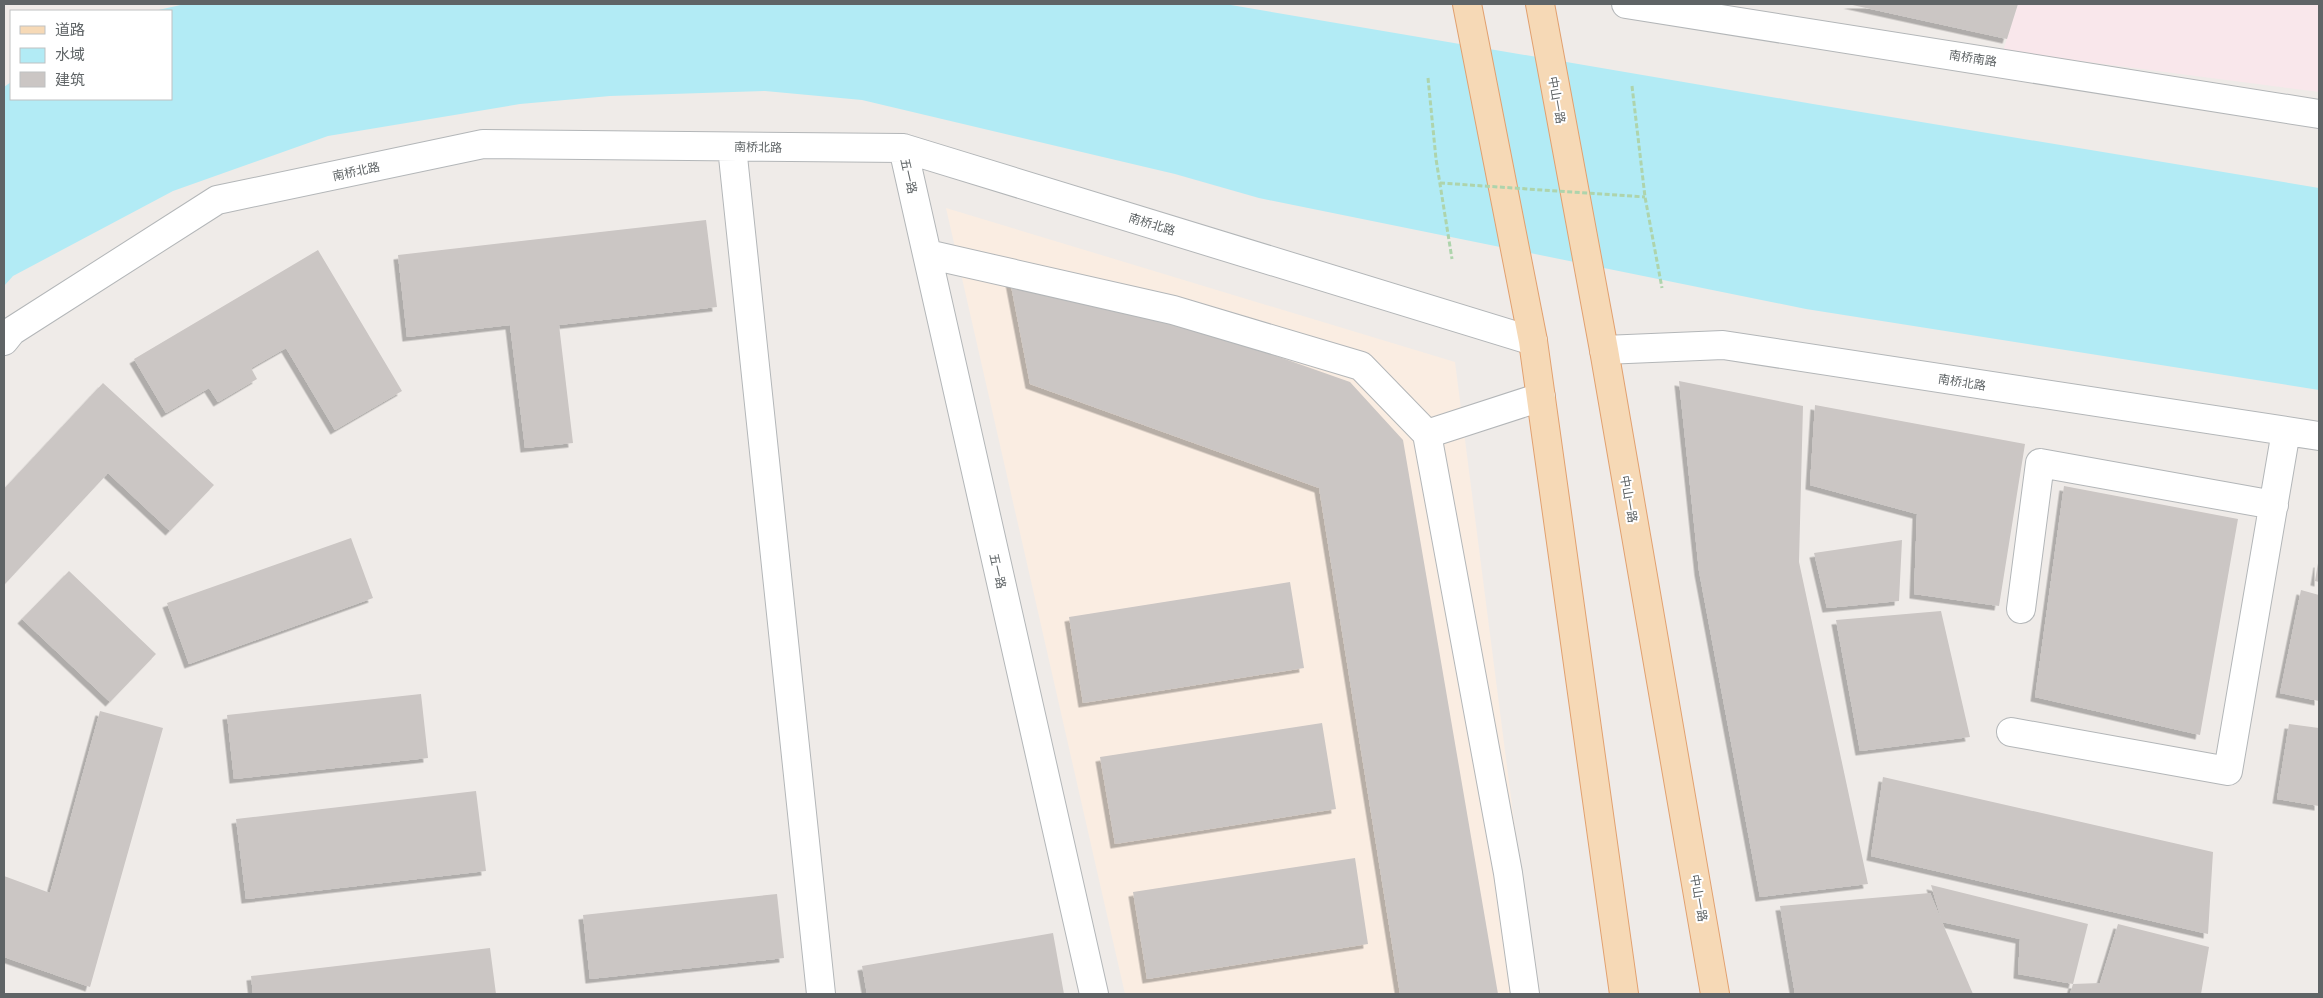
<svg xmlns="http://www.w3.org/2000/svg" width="2323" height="998" font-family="Inter,'Noto Sans SC',sans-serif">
	<defs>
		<filter id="shadow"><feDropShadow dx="-4.5" dy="4.5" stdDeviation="0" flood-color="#0004"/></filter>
	</defs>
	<rect width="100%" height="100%" fill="#efebe8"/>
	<path fill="#faede2" d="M946,208l509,154 80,622v10h-410z"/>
	<path fill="#f9e7eb" d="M2018,4h301v88l-316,-41z"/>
	<path fill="#b2ebf5" d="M185,4h1040l588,100 506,84v202l-513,-81 -547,-111 -84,-24 -313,-74 -97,-9 -155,5 -90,8 -192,32 -155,55 -160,85 -9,10v-199l7,-5v17h160v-88h-17z"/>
	<path fill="#cbc6c4" filter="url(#shadow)" d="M1848,4h170l-11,35z
		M706,220l11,87 -158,18 14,118 -48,5 -15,-123 -103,12 -9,-82z
		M318,250l84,141 -67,39 -49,-82 -35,20 6,11 -39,23 -9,-14 -43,25 -32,-54z
		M1006,260l344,122 53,58 95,554h-98l-81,-506 -289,-104z
		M1679,381l124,25 -4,156 69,322 -108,13 -61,-326z
		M103,383l111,102 -44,46 -62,-58 -104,112v-96z
		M1815,405l210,39 -26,162 -85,-12 3,-80 -107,-29z
		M2064,486l174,33 -38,216 -165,-38z
		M351,538l22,60 -184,66 -22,-61z
		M1902,540l-3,61 -72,7 -13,-55z
		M2318,563h1v19l-4,-1z
		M69,571l87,83 -46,48 -88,-83z
		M1290,582l14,86 -221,35 -14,-86z
		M2301,590l18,5v106l-39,-8z
		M1941,611l29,126 -110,14 -24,-131z
		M421,694l7,64 -194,21 -7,-64z
		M100,711l63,17 -73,259 -86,-30v-81l46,17z
		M1322,723l14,86 -221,35 -15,-87z
		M2289,724l30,4v78l-42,-7z
		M1883,777l330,75 -5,82 -337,-78z
		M476,791l10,80 -240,28 -10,-80z
		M1355,858l13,86 -221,35 -14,-87z
		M1931,885l157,39 -15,60 -55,-10 2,-35 -78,-17 31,72h-178l-15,-88 150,-13 12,29z
		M777,894l7,64 -194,21 -7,-64z
		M2118,924l91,23 -8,47h-131l3,-10 27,-1z
		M1053,933l11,61h-197l-5,-28z
		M490,948l6,46h-243l-2,-18z"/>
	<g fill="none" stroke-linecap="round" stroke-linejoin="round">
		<defs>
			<path id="minor" d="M1626,4l693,110
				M732,147l89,847
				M903,148l191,846
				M927,254l246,56 188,56 66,68
				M4,341l8,-10 205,-131 266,-56 420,4 630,193
				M1604,350l119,-5 596,91
				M2021,609l19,-146 234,42
				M2011,732l217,39 58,-340
				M1525,994l-17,-121 -81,-439 114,-37"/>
			<path id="major" d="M1467,4l66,337 91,653
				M1540,4l64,346 111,644"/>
		</defs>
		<use href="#minor" stroke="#b3b6b8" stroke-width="30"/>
		<use href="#major" stroke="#e1a06f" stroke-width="30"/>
		<path stroke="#aed4ac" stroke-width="3" stroke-dasharray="5 2.5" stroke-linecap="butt" d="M1428,78l8,81 16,100
			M1632,86l13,111 17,91"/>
		<use href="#minor" stroke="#fff" stroke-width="28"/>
		<use href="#major" stroke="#f6d9b6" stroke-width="28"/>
		<path stroke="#aed4ac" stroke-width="3" stroke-dasharray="5 2.5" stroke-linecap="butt" d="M1440,183l205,14"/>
	</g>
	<g text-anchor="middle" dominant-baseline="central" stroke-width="4" stroke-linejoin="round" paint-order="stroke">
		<g font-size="12" fill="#5f6466" stroke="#fff">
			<text transform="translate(1973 58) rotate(9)">南桥南路</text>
			<text transform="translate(1557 100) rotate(80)">中山一路</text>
			<text transform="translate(758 147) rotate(1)">南桥北路</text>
			<text transform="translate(356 171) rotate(-12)">南桥北路</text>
			<text transform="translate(909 176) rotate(77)">五一路</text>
			<text transform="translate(1152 224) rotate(17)">南桥北路</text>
			<text transform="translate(1962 382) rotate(9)">南桥北路</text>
			<text transform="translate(1629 499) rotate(80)">中山一路</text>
			<text transform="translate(998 571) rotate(77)">五一路</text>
			<text transform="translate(1699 898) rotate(80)">中山一路</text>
		</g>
	</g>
	<rect width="2323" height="998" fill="none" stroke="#5f6466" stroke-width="10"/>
	<rect x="10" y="10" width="162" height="90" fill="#ffffff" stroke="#bfc1c2"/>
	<rect x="20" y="26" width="25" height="8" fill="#f6d9b6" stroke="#bfc1c2"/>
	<text x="55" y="35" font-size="15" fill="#5f6466">道路</text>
	<rect x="20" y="48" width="25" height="15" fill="#b2ebf5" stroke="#bfc1c2"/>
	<text x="55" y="60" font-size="15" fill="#5f6466">水域</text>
	<rect x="20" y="72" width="25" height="15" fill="#cbc6c4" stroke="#bfc1c2"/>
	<text x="55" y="85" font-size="15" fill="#5f6466">建筑</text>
</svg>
